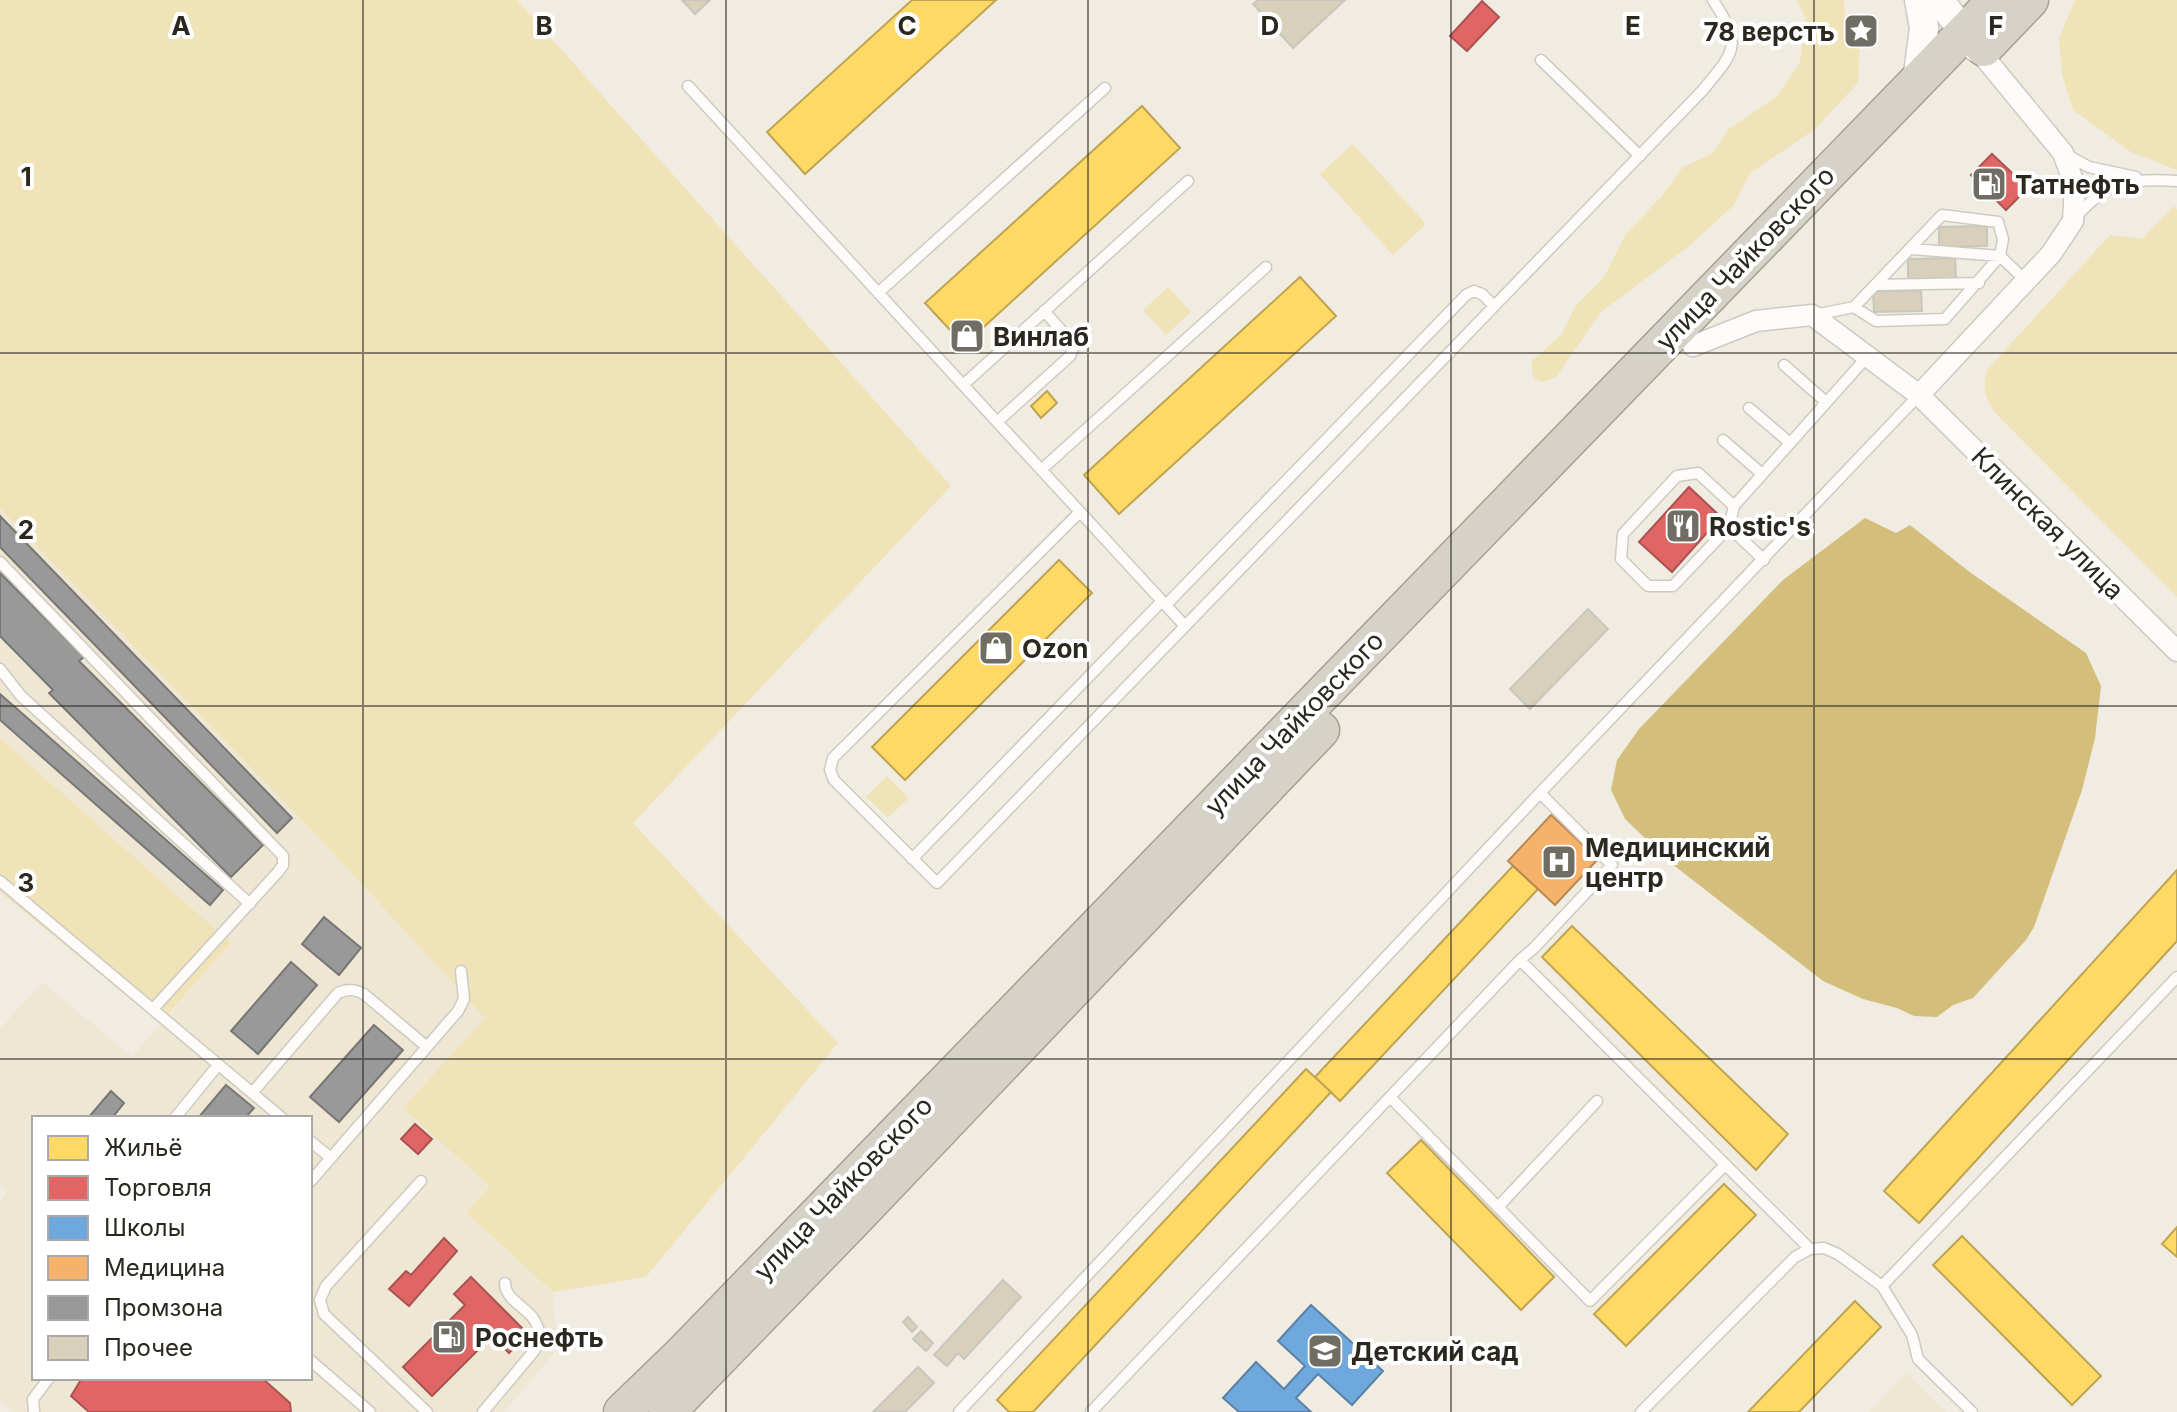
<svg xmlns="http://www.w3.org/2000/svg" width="2177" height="1412" font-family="Inter,sans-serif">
	<rect width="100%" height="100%" fill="#f0ece1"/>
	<path fill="#eee7d3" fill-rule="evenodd" d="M0,508l325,336 161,174 5,168 -25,28 87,78 4,47 -3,14 -50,59h-492l-12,-10v-200l7,-11 -7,-6v-156l42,-47 90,75 99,-114 -231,-205zM34,1118h276v260h-276z
		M1906,1373l40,39h-77z"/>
	<path fill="#f0e3b8" d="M0,0h517l434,486 -318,337 205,220 -192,234 -93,15 -87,-79 24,-27 -87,-78 82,-90 -160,-174 -325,-336z
		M1797,0h47l1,18 15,26 -2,39 -44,47 -64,43 -16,32 -45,41 -88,66 -45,65 -14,5 -9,-4 -1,-17 30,-27 14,-29 28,-28 21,-42 35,-37 23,-31 30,-14 16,-24 48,-33 23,-33 5,-45z
		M2075,0h102v170l-46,-18 -58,-42 -11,-36 -3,-36z
		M1353,144l73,80 -33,31 -73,-81z
		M2174,206l3,3v388l-178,-180c-13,-16 -18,-27 -12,-47l123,-135 32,4z
		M1168,287l23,25 -25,23 -23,-25z
		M0,738l231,205 -71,80 -160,-131z
		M887,776l22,22 -21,20 -22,-21z"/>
	<path fill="#d3be7c" d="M1865,518l31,15 14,-8 61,48 115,80 15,33 -6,52 -13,52 -48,137 -8,13 -53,58 -20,7 -16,12 -23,-1 -17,-8 -34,-9 -40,-18 -151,-117 -47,-45 -14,-29 6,-30 22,-31 144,-149z"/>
	<path fill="#ffd966" stroke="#bfa451" stroke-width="2" d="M912,0h84l-191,174 -38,-42z
		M1142,106l38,42 -216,197 -39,-42z
		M1300,277l36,39 -217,198 -35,-39z
		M1047,391l10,12 -16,15 -10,-12z
		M1059,560l33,33 -187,187 -33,-33z
		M1513,866l25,23 -198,212 -25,-24z
		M2177,870v71l-258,282 -35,-32z
		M1572,926l216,208 -32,36 -214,-213z
		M1306,1069l25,23 -298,320h-24l-12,-12z
		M1421,1140l133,137 -33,33 -134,-137z
		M1724,1184l32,31 -130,131 -32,-32z
		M2177,1227v30l-15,-13z
		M1962,1236l139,140 -29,29 -139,-140z
		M1855,1301l26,26 -82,85h-51z"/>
	<path fill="#e06666" stroke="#aa5351" stroke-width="2" d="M1482,1l17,16 -32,34 -17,-15z
		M1992,154l36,34 -22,22 -35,-35z
		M1689,487l32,30 -49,55 -33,-30z
		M415,1124l17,15 -14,15 -17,-15z
		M444,1238l13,13 -48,55 -20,-17 17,-18 5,4z
		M471,1277l57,57 -19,19 -17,-17 -60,60 -29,-29 62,-62 -11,-11z
		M82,1378h180l28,25 1,9h-202l-18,-16z"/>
	<path fill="#6fa8dc" stroke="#5b82a4" stroke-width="2" d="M1311,1305l72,66 -31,34 -34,-31 -22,24 15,14h-72l-16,-14 33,-36 28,27 21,-23 -27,-25z"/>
	<path fill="#f6b26b" stroke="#b98954" stroke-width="2" d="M1551,815l47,44 -43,46 -47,-44z"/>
	<path fill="#999" stroke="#787775" stroke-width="2" d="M0,516l292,302 -15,15 -277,-286z
		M0,573l84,84 -5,4 184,184 -32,32 -182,-184 4,-3 -53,-54z
		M0,694l223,196 -13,15 -210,-185z
		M324,917l37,31 -22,27 -37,-31z
		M291,962l26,23 -59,69 -27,-23z
		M374,1025l29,25 -64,72 -29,-25z
		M226,1085l28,23 -9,10h-47z
		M111,1091l13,12 -12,15h-24z"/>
	<path fill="#d8d0ba" stroke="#c9c6bd" stroke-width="2" d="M682,0h28l-15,14z
		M1258,0h87l-52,48 -40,-44z
		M1987,226v20l-48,1v-20z
		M1955,258l1,20 -48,1v-20z
		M1873,291h48l1,20 -48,1z
		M1588,609l20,20 -78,80 -20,-20z
		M1003,1280l18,17 -57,62 -6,-6 -11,13 -13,-11z
		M908,1317l9,10 -5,5 -9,-10z
		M921,1331l12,12 -7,8 -13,-12z
		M918,1367l16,16 -29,29h-32z"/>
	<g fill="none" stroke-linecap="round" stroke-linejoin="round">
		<defs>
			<path id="lane" d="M1541,60l99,96
				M688,86l497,540
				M2065,154l24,13 47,10
				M2077,216c30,-35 55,-38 100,-35
				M1912,249l88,7 26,25
				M1876,285l103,-2
				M878,293l227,-205
				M1814,315l40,-8 22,14 69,-2 55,-63 3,-17 -5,-17 -56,-7 -88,92
				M1784,365l42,37
				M963,385l225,-204
				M1749,408l41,35
				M997,422l73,-66 3,-8 -3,-8 -26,-29
				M1723,440l39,34
				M1041,470l225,-203
				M1698,473l36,33 -5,21 -56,59h-25l-27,-27 2,-25 54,-58z
				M1734,506l132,-148
				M1080,512l-247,246 -3,12 4,10 103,103 765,-792c33,-40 41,-44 11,-91
				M1729,527l35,33
				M0,562l283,294v9l-5,7 -125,137
				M1166,605l300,-310 8,-4 8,3 12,12
				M0,669l21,27 229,208
				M912,859l250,-258
				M0,881l282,237
				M1520,960l14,-12 78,-83 -72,-72
				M252,1093l86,-100c10,-4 16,-4 26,1l63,53
				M1390,1097l200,204 135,-136
				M175,1118l43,-53
				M310,1141l21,17
				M421,1181l-95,105 -6,14 4,14 103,98
				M310,1182l148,-171 6,-12 -3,-28
				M1498,1207l99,-106
				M1882,1286l295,-309
				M310,1360l60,52
				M34,1412l-1,-13 16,-21
				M483,1412l51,-61 7,-14c-2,-7 -4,-14 -8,-19 -9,-12 -28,-19 -28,-35
				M959,1412l578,-616 382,-401
				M1091,1412l429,-452 290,289
				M1641,1412l154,-155 15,-8 14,-1 14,6 44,32 30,49 6,24 54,53"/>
			<path id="street" d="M1693,346l63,-25 56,-6 107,80 258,256
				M1919,395l132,-141 22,-33 2,-35 -12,-33 -83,-101"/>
			<path id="secondary" d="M1939,0l38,48
				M1917,81l7,-53 -5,-28"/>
			<path id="highway" d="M1984,48l46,-48
				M622,1412l59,-57 1315,-1355
				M667,1412l183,-188 471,-494"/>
		</defs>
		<use href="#lane" stroke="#cecac1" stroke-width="13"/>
		<use href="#street" stroke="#cecac1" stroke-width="23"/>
		<use href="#secondary" stroke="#cecac1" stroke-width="31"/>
		<use href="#highway" stroke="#a6a191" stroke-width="39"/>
		<use href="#lane" stroke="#fdfcfa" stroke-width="10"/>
		<use href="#street" stroke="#fdfcfa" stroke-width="20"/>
		<use href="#secondary" stroke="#fdfcfa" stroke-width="28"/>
		<use href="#highway" stroke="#d6d2c8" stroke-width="36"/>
	</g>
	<path fill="none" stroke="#2b2820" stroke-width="2" stroke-opacity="0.55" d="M363,0v1412M726,0v1412M1088,0v1412M1451,0v1412M1814,0v1412M0,353h2177M0,706h2177M0,1059h2177"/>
	<defs>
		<symbol id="sight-square" viewBox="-11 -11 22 22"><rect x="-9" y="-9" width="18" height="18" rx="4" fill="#706d64" stroke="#fff"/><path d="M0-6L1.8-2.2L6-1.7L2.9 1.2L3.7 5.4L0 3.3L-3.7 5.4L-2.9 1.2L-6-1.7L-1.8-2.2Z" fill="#fff"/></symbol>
		<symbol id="fuel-square" viewBox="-11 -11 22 22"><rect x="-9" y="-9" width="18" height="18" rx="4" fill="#706d64" stroke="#fff"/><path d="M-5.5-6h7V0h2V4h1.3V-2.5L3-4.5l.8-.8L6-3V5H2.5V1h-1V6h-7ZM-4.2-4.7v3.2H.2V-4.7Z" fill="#fff"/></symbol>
		<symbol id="shop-square" viewBox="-11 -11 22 22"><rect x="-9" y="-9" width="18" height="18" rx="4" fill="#706d64" stroke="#fff"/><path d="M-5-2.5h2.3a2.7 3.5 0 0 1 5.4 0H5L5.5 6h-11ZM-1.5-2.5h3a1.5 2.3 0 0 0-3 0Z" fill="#fff"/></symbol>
		<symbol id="restaurant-square" viewBox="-11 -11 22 22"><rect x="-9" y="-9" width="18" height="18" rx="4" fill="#706d64" stroke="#fff"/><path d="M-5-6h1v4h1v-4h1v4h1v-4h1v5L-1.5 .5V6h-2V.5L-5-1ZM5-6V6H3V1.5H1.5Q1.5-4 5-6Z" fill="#fff"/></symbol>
		<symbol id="hospital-square" viewBox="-11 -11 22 22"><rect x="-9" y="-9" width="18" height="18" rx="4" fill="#706d64" stroke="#fff"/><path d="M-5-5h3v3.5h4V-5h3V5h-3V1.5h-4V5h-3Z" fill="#fff"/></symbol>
		<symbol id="school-square" viewBox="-11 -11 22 22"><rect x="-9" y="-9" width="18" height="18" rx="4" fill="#706d64" stroke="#fff"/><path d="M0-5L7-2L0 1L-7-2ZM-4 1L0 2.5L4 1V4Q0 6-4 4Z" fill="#fff"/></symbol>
	</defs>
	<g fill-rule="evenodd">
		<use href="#sight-square" x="1841" y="11" width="40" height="40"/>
		<use href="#fuel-square" x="1969" y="164" width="40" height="40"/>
		<use href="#shop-square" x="947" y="316" width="40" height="40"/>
		<use href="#restaurant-square" x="1663" y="506" width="40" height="40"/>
		<use href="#shop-square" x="976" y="628" width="40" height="40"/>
		<use href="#hospital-square" x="1539" y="842" width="40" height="40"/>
		<use href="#fuel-square" x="429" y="1317" width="40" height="40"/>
		<use href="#school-square" x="1305" y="1331" width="40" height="40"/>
	</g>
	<g text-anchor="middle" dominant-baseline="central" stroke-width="8" stroke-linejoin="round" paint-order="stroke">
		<g font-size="26" font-weight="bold" fill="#2b2820" stroke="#fff" text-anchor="start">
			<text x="1835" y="31" text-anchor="end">78 верстъ</text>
			<text x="2015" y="184">Татнефть</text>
			<text x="993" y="336">Винлаб</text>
			<text x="1709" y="526">Rostic's</text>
			<text x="1022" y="648">Ozon</text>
			<text x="1585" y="847">Медицинский<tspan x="1585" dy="30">центр</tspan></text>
			<text x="475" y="1337">Роснефть</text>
			<text x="1351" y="1351">Детский сад</text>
		</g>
		<g font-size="26" fill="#2b2820" stroke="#fff">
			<text transform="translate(1745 258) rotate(-46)">улица Чайковского</text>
			<text transform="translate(2048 523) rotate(45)">Клинская улица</text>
			<text transform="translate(1294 723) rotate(-46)">улица Чайковского</text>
			<text transform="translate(843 1188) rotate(-46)">улица Чайковского</text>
		</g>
	</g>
	<g font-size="26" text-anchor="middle" font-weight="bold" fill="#2b2820" stroke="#fff" stroke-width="8" stroke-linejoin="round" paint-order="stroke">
		<text x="181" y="35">A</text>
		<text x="544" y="35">B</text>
		<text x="907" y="35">C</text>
		<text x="1270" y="35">D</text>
		<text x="1633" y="35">E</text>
		<text x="1996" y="35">F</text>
		<text x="26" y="186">1</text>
		<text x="26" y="539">2</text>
		<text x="26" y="892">3</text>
	</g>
	<rect x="32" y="1116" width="280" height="264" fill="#ffffff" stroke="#aaa9a6" stroke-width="2"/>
	<rect x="48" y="1136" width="40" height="24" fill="#ffd966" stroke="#aaa9a6" stroke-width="2"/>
	<text x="104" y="1156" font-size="24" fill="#2b2820">Жильё</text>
	<rect x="48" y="1176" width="40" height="24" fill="#e06666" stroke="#aaa9a6" stroke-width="2"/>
	<text x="104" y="1196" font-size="24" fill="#2b2820">Торговля</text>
	<rect x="48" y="1216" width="40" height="24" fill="#6fa8dc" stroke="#aaa9a6" stroke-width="2"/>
	<text x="104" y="1236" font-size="24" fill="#2b2820">Школы</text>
	<rect x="48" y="1256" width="40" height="24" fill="#f6b26b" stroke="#aaa9a6" stroke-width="2"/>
	<text x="104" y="1276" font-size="24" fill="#2b2820">Медицина</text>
	<rect x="48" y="1296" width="40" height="24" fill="#999999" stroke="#aaa9a6" stroke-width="2"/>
	<text x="104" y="1316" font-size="24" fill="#2b2820">Промзона</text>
	<rect x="48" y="1336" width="40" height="24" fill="#d8d0ba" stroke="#aaa9a6" stroke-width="2"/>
	<text x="104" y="1356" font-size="24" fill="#2b2820">Прочее</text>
</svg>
